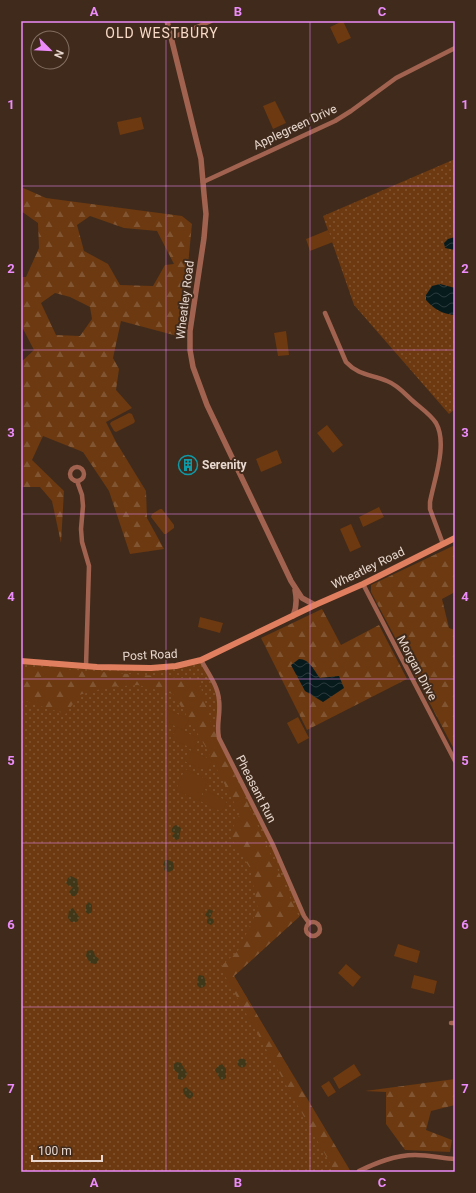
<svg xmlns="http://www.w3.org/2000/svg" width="476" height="1193" font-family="Roboto,sans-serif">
	<defs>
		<pattern id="grass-dots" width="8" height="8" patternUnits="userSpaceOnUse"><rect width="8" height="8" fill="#6c3910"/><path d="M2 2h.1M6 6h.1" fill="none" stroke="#815532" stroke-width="1.8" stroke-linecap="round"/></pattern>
		<pattern id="forest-firs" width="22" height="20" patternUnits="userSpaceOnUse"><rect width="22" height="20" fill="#6c3910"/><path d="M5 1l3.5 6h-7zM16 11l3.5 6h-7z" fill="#815532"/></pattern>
		<pattern id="sand-dots" width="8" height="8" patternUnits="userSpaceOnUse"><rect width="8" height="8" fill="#3f3717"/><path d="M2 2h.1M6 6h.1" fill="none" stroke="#5b5338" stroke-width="1.8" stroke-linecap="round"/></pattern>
		<pattern id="water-waves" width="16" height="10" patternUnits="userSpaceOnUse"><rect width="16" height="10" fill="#071b1d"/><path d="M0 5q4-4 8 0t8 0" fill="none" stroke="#2b3b3d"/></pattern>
	</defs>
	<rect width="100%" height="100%" fill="#402a1b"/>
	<path fill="url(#grass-dots)" d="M455,159v250l-6,5 -95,-109 -31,-89z
		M201,660l18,39 -2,31 56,115 30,68 -69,63 115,196h-328v-511l130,7z"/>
	<path fill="url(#forest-firs)" fill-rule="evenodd" d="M21,187l25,11 136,18 10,8 -11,113 -60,-16 -8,37 6,11 -3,21 16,18 -26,14 10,20 30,49 1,27 17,31 -34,5 -21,-63 -26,-39 -40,-16 -11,24 32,31 -3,52 -9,-42 -12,-14h-19v-125l13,-12 -13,-25v-48h5l13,-29 -1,-25 -17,-12zM90,216l34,12 33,3 17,33 -9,1 -12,21 -33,-1 -12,-21 -24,-13 -7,-26zM55,293l15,4 20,10 2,12 -12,17 -24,-1 -15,-32z
		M455,545v47l-13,7 7,29 6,2v121l-84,-159v-7z
		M322,609l19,36 38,-20 28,54 -100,51 -46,-92z
		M21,667l29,1 132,10 17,3 11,39 89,197 -65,59 117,196h-16l-115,-205 18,-16 20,-42 -8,-41 -21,-33 11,-21 -35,-68 -16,-27 -16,-25 -35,-9 -30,2 -29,8 -13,19 -45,-14z
		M455,1079v26l-24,6 -5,19 26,10 -2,12 -45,-2 -19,-26v-32l-21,-1z"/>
	<path fill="url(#sand-dots)" d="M176,825l5,3 -2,11 -3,1 -4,-4 3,-3 -3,-1c-1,-3 1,-6 4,-7z
		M165,860h3l5,2 1,5 -1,3 -4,2 -4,-1 -1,-2 1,-3 -2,-1z
		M71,876l6,3c1,7 4,12 -2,17h-3l-3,-4 4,-5 -4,-1 -3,-3 2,-5z
		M89,902l3,3v6l-1,2 -3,1 -2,-2v-7z
		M73,908l6,9 -1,4 -2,1h-5l-3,-4 1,-8z
		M209,909l4,2 -3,7 3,1 1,3 -3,3 -4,-2v-3l2,-2 -4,-3z
		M92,950l2,2 1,4 4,3 -3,5 -6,-1 -4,-7 1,-5z
		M199,975l5,1 2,8 -2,3 -4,1 -3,-3 1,-8z
		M237.5 1063a4.5 4.5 0 1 1 9 0a4.5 4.5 0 1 1-9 0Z
		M177,1062l4,1 6,10 -1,4 -4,3 -4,-1v-6l-4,-3v-6z
		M222,1064l4,5v9l-4,2 -2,-1 -5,-9 3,-4z
		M186,1087l7,6v3l-3,3c-4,-1 -7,-6 -7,-10z"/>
	<path fill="#6c3910" d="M343,21l8,17 -13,6 -8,-17z
		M275,101l11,22 -13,6 -10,-23z
		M141,117l3,12 -24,6 -3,-13z
		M328,230l5,12 -23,9 -4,-12z
		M286,331l3,24 -11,1 -4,-23z
		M129,413l3,1 3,7 -1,2 -18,9 -2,-1 -4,-7 1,-2z
		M327,425l16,20 -10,8 -16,-20z
		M277,450l5,13 -21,9 -5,-13z
		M379,507l5,10 -21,10 -4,-10z
		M160,509h2l12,16v3l-8,6h-2l-13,-17 1,-3z
		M351,524l10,23 -11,5 -10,-23z
		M200,617l23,6 -3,10 -22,-6z
		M166,709l23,10 -5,11 -23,-10z
		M298,717l11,21 -11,6 -11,-21z
		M176,728l23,10 -5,11 -23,-10z
		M189,750l23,10 -5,11 -23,-10z
		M185,769l23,11 -9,21 -23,-11z
		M205,790l22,11 -5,11 -22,-11z
		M398,944l22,7 -3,12 -23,-7z
		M346,964l15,13 -8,10 -15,-14z
		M414,975l23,6 -3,13 -23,-6z
		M354,1064l7,11 -22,14 -6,-11z
		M329,1081l7,11 -8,5 -7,-11z"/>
	<path fill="url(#water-waves)" d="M455,237v13l-10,-2 -1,-5 4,-4z
		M440,284l15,4v27c-13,-1 -21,-6 -29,-15v-5l6,-9z
		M299,659c11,0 15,12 21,19l19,-2 5,12 -21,14 -18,-11 -14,-26z"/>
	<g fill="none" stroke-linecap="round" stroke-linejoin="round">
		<path stroke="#a16350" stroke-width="4.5" d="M171,38l40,-17
			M203,182l132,-61 16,-10 45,-33 59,-30
			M325,313l21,49c13,14 25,12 41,19 11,4 19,14 27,21 7,6 17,13 22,21 12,21 -2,57 -6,79v7l13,35
			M70 474a7 7 0 1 1 14 0a7 7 0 1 1-14 0Z
			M77,481l5,14 1,11 -2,23 1,13 7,24 -3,100
			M363,584l92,177
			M201,660c7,13 17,26 18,40 2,13 -3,25 0,38l54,107 31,71 5,7
			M306 929a7 7 0 1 1 14 0a7 7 0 1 1-14 0Z
			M451,1023h4
			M359,1171c17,-8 36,-16 56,-16 13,0 27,3 40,4"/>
		<path stroke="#a16350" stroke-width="5.5" d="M167,21l34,138 3,35 2,20 -2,24 -14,93v19l3,17 14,38 84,176 11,17 13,7
			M293,616c4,-9 4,-16 2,-26"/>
		<path stroke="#e07e60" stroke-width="6" d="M21,661l76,6 54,1 25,-2 25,-6 114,-55 48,-21 92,-46"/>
	</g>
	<path fill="none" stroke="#ec8cfa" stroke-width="1" stroke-opacity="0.55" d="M166,21v1151M310,21v1151M21,186h434M21,350h434M21,514h434M21,679h434M21,843h434M21,1007h434"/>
	<defs>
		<symbol id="building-ring" viewBox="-11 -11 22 22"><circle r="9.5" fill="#402a1b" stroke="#0f9aa8" stroke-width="1.5"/><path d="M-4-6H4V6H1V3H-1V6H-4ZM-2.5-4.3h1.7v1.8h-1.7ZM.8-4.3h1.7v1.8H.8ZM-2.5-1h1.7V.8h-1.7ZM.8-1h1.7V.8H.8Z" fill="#0f9aa8"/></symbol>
	</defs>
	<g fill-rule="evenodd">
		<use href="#building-ring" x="177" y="454" width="22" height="22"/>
	</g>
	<g text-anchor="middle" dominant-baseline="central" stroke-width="4" stroke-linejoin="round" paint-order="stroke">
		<g font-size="12" fill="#e8d8cf" stroke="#402a1b">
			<text transform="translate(295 127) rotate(-25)">Applegreen Drive</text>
			<text transform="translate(185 300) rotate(-83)">Wheatley Road</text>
			<text transform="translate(368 568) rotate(-26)">Wheatley Road</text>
			<text transform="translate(150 655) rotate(-3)">Post Road</text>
			<text transform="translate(417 668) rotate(62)">Morgan Drive</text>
			<text transform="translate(256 789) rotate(63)">Pheasant Run</text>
		</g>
		<g font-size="12" font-weight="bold" fill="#e8d8cf" stroke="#402a1b" text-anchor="start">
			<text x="202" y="465">Serenity</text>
		</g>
		<g font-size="14" letter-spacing="1" fill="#f8dac7" stroke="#402a1b">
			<text x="162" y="33">OLD WESTBURY</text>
		</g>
	</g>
	<rect width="476" height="1193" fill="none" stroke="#402a1b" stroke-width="44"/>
	<g transform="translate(50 50) rotate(114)"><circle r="19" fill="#402a1b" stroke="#837063"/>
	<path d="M0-3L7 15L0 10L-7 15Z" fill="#ec8cfa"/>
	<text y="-6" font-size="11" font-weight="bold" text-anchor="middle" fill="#e8d8cf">N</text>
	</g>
	<path d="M32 1155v6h70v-6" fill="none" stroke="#e8d8cf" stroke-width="2"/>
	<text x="38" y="1155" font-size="12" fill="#e8d8cf" stroke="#402a1b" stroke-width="3" paint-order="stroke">100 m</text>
	<rect x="22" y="22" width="432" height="1149" fill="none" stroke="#ec8cfa" stroke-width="1.5"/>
	<g font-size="13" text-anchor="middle" font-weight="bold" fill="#ec8cfa">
		<text x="94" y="16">A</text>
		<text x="238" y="16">B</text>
		<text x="382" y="16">C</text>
		<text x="11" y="109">1</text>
		<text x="465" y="109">1</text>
		<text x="11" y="273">2</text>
		<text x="465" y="273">2</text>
		<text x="11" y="437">3</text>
		<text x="465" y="437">3</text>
		<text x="11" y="601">4</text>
		<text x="465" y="601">4</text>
		<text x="11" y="765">5</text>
		<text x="465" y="765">5</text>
		<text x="11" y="929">6</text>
		<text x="465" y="929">6</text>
		<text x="11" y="1093">7</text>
		<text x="465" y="1093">7</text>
		<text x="94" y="1187">A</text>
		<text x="238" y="1187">B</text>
		<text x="382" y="1187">C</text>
	</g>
</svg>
